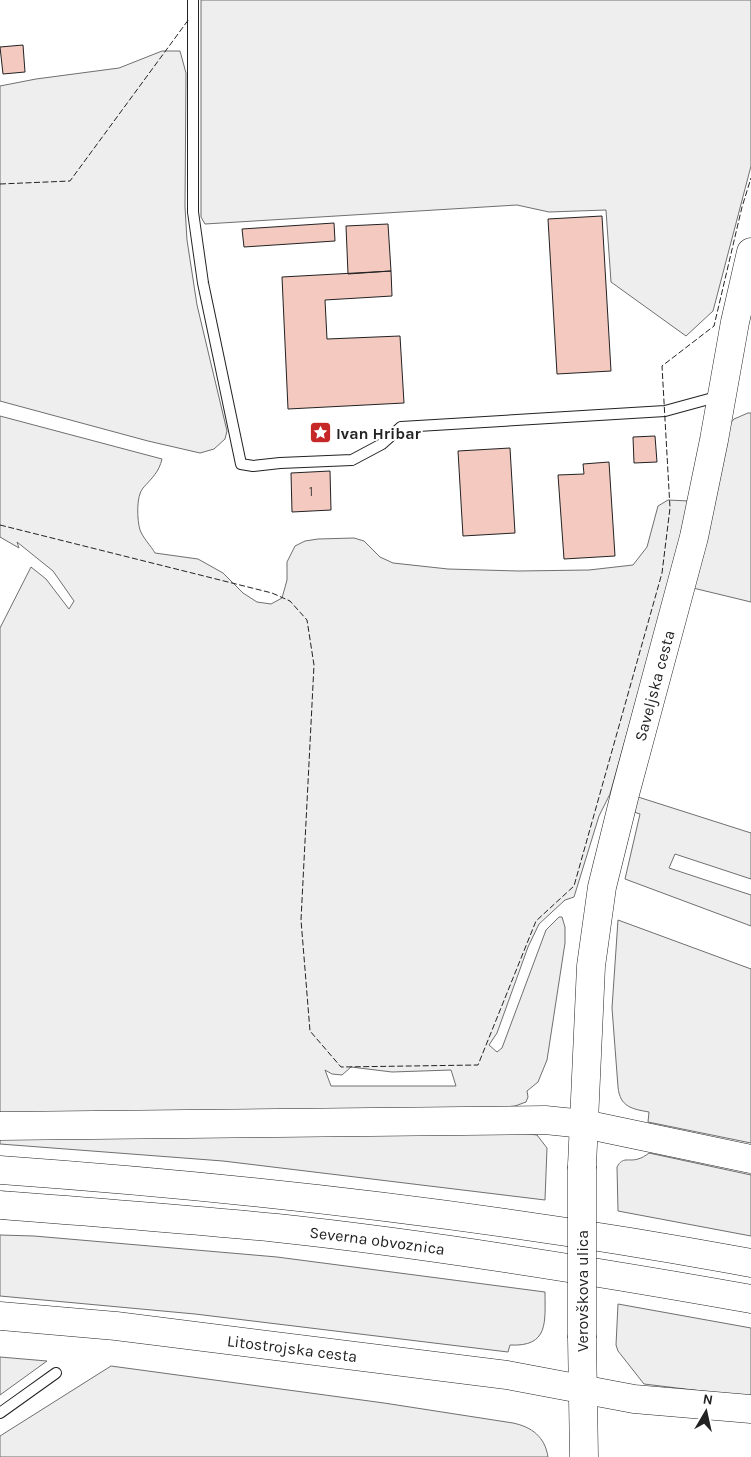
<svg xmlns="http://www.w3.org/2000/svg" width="751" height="1457" font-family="Karla,sans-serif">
	<rect width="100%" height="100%" fill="#fff"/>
	<path fill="#eee" stroke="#6f6f6f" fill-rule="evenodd" d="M201,0h550v166l-38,145 -27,25 -75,-54 -5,-72 -57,2 -32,-7 -312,19 -4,-7z
		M162,51h18l6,22 -1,134 2,33 10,65 30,126 -2,8 -11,10 -14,4 -52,-12 -148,-40v-315l36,-7 83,-11z
		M748,413h3v189l-58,-14 36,-163 5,-6z
		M0,416l162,43c-3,13 -10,19 -19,29 -7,8 -6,32 -3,42 3,8 11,16 15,23l43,6 25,14 20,20 14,9 14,2 11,-6 5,-18v-18l8,-16 10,-5 13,-2 36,-1 10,3 16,16 13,6 55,6 70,2 71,-1 44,-5 14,-18 11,-41 10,-6 21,1 -20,82 -59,211 -11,22 -25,81 -9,3 -26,24 -11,23 -31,86 -8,12 8,7 5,-4 44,-118 13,-13h3l3,10v16l-18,117 -9,22 -11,9 1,6 -2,5 -11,4 -11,1 -504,10v-489l31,-61 15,12 23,30 5,-8 -21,-30 -36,-29 2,6 -19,-11zM351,1067l41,5 59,-2 5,16h-125l-6,-16 7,4 10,1z
		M635,796l116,37v46l-76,-25 -6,14 82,27v31l-126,-47 15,-65 -9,-3z
		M618,920l133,49v174l-103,-21 1,-10c-17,-3 -29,-5 -31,-25l-6,-79z
		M513,1132l24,3 10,13 -2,52 -322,-39 -223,-17v-6z
		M649,1153l102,22v61l-133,-25 -1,-44c6,-11 11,-5 21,-8 4,-1 7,-3 11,-6z
		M0,1235l34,1 243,21 268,35c0,30 4,55 -35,53l-2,7 -313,-38 -195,-18z
		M618,1304l133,24v69l-107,-13 -26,-33 -2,-6z
		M0,1357l47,4 -47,34z
		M111,1366l273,37 129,20c19,4 32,14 35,34h-548v-21z"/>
	<path fill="#f3c9c0" stroke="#222" d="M23,45l2,27 -22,2 -3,-27z
		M602,216l9,155 -54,3 -9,-155z
		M334,223l1,18 -91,6 -2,-18z
		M388,224l3,47 -43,3 -2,-48z
		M391,271l1,25 -67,4 2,39 73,-3 4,67 -116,6 -6,-132z
		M655,436l2,26 -23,1 -1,-26z
		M510,448l5,85 -52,3 -5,-85z
		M609,462l6,94 -51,3 -6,-84 26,-1 -1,-10z
		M330,471l1,39 -39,2 -1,-39z"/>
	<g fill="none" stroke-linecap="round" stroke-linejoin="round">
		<defs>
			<path id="lane" d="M193,0v212l10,71 38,181 12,2 27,-3 72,-3 30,-16 19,-17 264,-16 55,-15
				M0,1413l56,-40"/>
			<g id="secondary">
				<path d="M584,1124l167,35"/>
				<path id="s1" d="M582,1166l9,-200 11,-79 23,-93 69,-257 20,-97 21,-118 16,-70"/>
				<path id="s2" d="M0,1316l116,10 391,49 127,24 117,10"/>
				<path d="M582,1338l2,119"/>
			</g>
			<g id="highway">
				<path d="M0,1126l545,-6 39,4"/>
				<path d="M0,1170c252,18 503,47 751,93"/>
				<path id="s3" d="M0,1205c92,7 185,14 277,23 159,17 317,43 474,71"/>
			</g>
		</defs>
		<use href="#lane" stroke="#222" stroke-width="12"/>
		<use href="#secondary" stroke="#222" stroke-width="29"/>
		<use href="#highway" stroke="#222" stroke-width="29"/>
		<use href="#lane" stroke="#fff" stroke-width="10"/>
		<use href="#secondary" stroke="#fff" stroke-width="28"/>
		<use href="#highway" stroke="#fff" stroke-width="28"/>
		<defs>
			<path id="secondary-bridge" d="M582,1338v-172"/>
		</defs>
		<use href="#secondary-bridge" stroke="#222" stroke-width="29" stroke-linecap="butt"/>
		<use href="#secondary-bridge" stroke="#fff" stroke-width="28"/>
		<path stroke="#222" stroke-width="1" stroke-dasharray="6 2.5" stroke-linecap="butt" d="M0,184l70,-3 119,-162
			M0,525l272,68 18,8 17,19 7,45 -13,255 9,111 31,36 137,-2 58,-144 38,-35 88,-313 8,-65 -8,-142 52,-40 28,-119 9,-29"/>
	</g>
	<defs>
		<symbol id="sight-square" viewBox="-11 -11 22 22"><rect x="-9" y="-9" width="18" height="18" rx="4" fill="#c62828" stroke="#fff"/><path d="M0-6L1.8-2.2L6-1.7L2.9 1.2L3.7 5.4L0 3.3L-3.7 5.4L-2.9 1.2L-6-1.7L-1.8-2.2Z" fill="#fff"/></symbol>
	</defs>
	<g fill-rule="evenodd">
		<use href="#sight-square" x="308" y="420" width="25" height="25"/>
	</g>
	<g text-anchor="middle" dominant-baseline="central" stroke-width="4" stroke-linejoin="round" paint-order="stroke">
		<g font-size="14" fill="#564c4a">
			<text x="311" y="491">1</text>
		</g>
		<g font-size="16" font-weight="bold" fill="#222" stroke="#fff" text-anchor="start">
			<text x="336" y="433">Ivan Hribar</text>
		</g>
		<g font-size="16" fill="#222" stroke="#fff">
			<text stroke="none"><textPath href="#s1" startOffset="488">Saveljska cesta</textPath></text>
			<text stroke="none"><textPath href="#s3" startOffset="379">Severna obvoznica</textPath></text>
			<text transform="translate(582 1291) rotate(-90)">Verovškova ulica</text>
			<text stroke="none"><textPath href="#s2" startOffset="294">Litostrojska cesta</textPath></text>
		</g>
	</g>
	<g transform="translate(706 1412) rotate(9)" stroke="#ffffff" stroke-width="4" paint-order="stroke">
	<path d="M0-4L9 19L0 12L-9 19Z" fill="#222222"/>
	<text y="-8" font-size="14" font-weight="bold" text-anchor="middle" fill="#222222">N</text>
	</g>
</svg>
